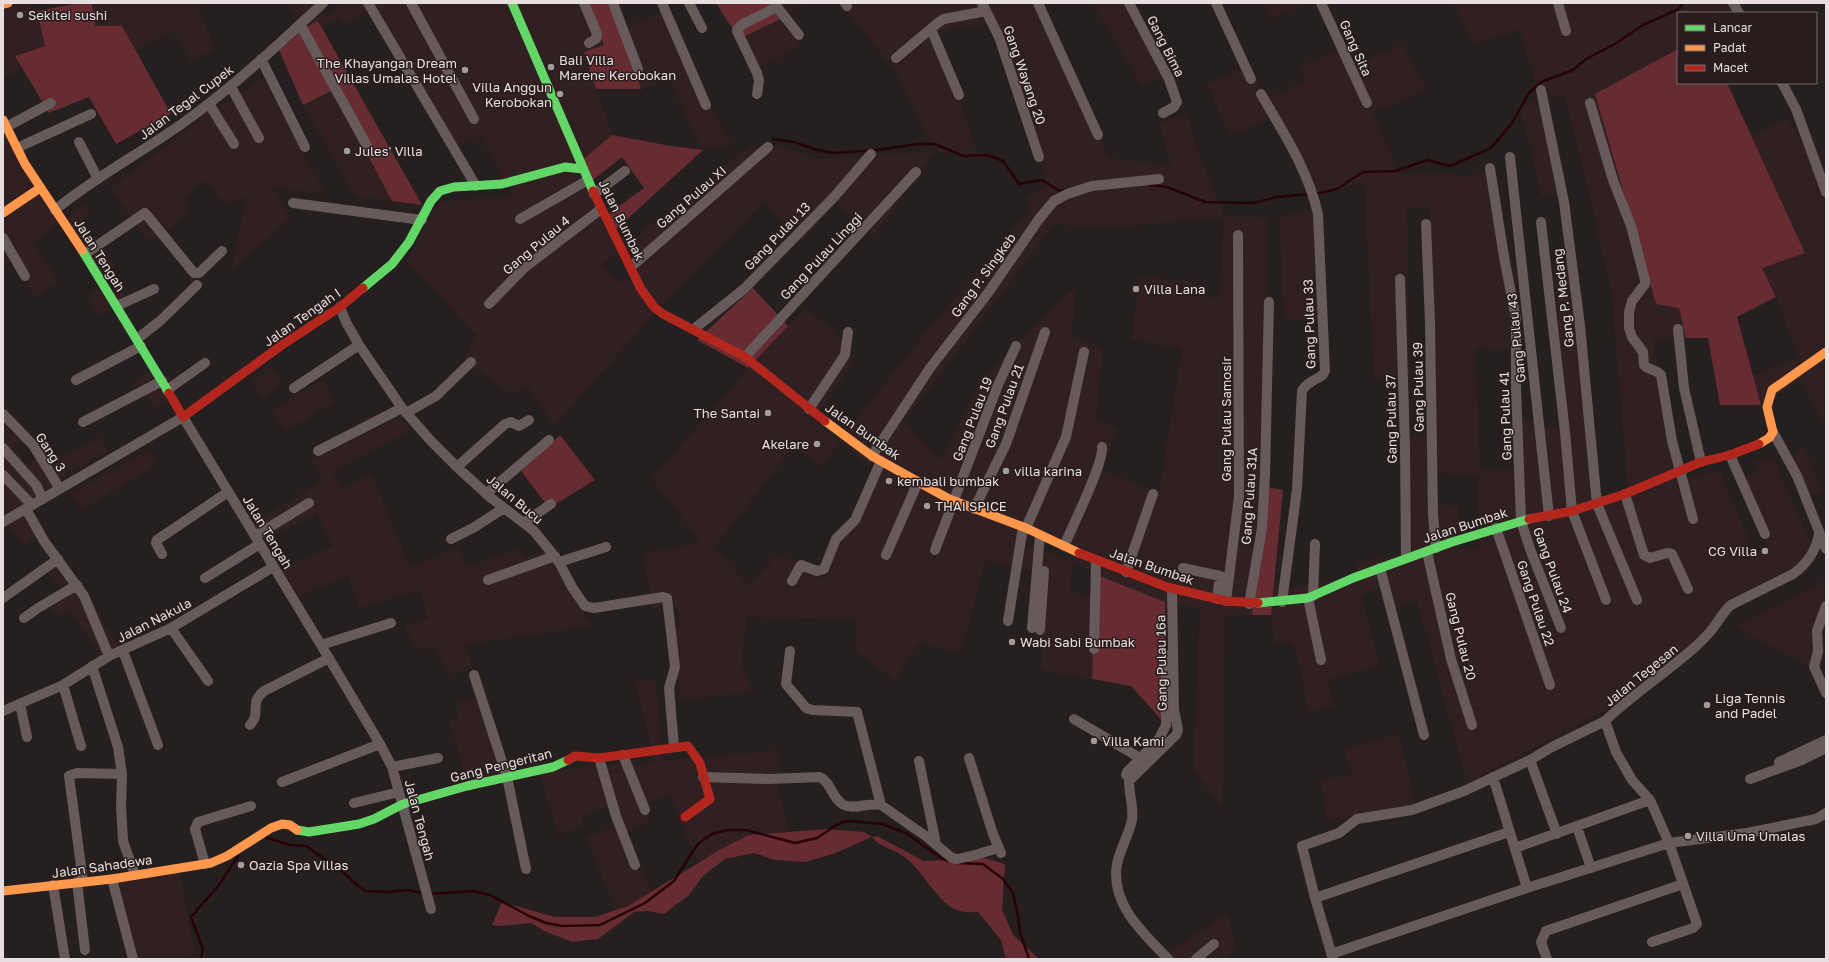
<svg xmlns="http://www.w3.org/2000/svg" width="1829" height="962" font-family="'Golos Text',sans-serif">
	<rect width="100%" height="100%" fill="#251f1f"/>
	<path fill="#312021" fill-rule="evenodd" d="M3,3h28l3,9 3,-1 8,35 -30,10 7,14 -19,8z
		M92,3h110l-4,3 17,44 -24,11 -17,-29 -39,18 -13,-24h-27z
		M287,3h30l8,14 20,-14h240l19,42 -20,8 28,82 -33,29 42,85 128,-103h36l33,13 117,-8 -40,-80 -54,-68h192l76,155 62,7 -12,-42 27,-10 15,46 23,57 44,1v270l-16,128 -27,1 -2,195 -30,-43 7,-159 -35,-7 -70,-28 -22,-12 -3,29 25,7 -3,81 -51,-9 6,-99 -29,-2 -33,-9 -24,93 -42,-11 -24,39 -40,-31 1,-31 -109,-2 -6,46 13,29 -74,8 -6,-73 6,-1 -2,-18 -25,1 -11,-56 59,-11 -49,-63 96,-111 56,-59 30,20 20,33 -40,58 25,22 80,-101 109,-129v-16l19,-10 -50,-162 -59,7 41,128 -44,-8 -61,85 -38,-33 -33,38 -40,-39 -110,113 -99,111 -27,-41 -16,10 -47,-35 12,-25 -69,-74 28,-55 9,-5 68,-6 -32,-60 -30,16 -83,-140 -23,14 -5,-7 -17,10 -4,-7 -14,7zM1224,217l-5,81 -26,-3 -1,-14 -53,-4 -7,62 50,10 -23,144 -56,-23 15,-42 -22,-9 7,-71 -32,-13 6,-50 -97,95 -39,80 -37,-38 151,-199 29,5 57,-3zM620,249l11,25 -9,10 -20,-19zM840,442l34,27 -49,111 -47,-27 -29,33 -35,-38 80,-102 27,21zM1031,531l45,19 -3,12 -47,-18z
		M772,3h32l-21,15 18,28 -44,23 -18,-30 44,-21z
		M1093,3h35l39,73 -26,10z
		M1262,3h43l-34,16z
		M1453,3h274l6,10h-55v36l-82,46 83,213 7,30 -33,2 20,122 5,17 42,-8 34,82 15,-6 -30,-68 18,-7 -5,-12 22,-1 43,99 -14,18 -67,30 -18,20 -102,78 -149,79 -50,-183 -21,8 -7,-25 -28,13 19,69 -52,15 6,26 -26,6 -8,-46 -7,-23 -19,2 -3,-30 3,-30 17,3 67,-11 -1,-13 14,-5 41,-2 -2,-122 25,1 -5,-229 -23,2 3,170h-36l-10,-197 -48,15 -42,-80 -44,19 -23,-52 44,-19 14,35 41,-20 -7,-13 45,-21 8,22 50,-24 25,45 -28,14 -27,9 29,64 32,-4 38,5 24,-11 20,117 6,69 -46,-4 5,120h42l-2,-51 28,10 18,2 -13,-181 22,-2 8,55 18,199 27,-10 -17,-203 -46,-191 -18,2 20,97 -26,1 -10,-48 -12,-41 22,-9 -22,-68 -45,14zM1437,472l42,4v71l-18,4 -3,-45 -20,-2z
		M661,12l30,54 41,80 -29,4 -35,-72 -27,11 -19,-60z
		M263,78l62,116 -52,-7 17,31 -59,53 15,-75 -20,9 -20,-24 -24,17 8,14 -27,21 -15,8 -38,-53 71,-53 35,-29 16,-6z
		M333,90l59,111 -37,-4 -52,-92z
		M3,108l39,89 21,24 21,-17 7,9 -10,8 34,44 -17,11 -36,-55 -28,23 25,38 -23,16 -24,-37 -9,4v-44l4,-3 -4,-6z
		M1788,118l38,72v237l-26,-46 -39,24 -8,-30 45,-18 -22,-60 -14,-29 43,-15 -54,-118z
		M1318,209l5,39 5,72h-44l-5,-103z
		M102,285l5,8 12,-6 10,17 -15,3 -14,10 -13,-20z
		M271,366l12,18 -20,14 -11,-16z
		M153,368l7,11 9,-5 11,13 -9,9 1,2 -17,10 -20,-26z
		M323,380l13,21 -41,25 -11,5 -13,-21z
		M3,402l30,34 -20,11 14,18 17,-14 8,12 48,-26 7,14 -47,26 6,8 -39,19 18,27 -22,15 -20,-28z
		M400,418l12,11 -79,44 9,15 30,-13 38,92 47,-20 10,20 52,-19 8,11 17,-9 49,76 -128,18 8,25 -25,5 -13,-28 -21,4 -9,-25 23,-6 -8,-28 -61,16 -11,-31 -48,20 -21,-26 54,-24 -16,-33 -56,30 -12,-17 74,-45 -13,-21z
		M1803,446l20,46 -18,7 -19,-38z
		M149,449l10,14 -77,47 -11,-16z
		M62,557l58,91 -17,10 -34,-49 -11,8 -13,-16 18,-10 -18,-23z
		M1826,580v72l-6,21 -85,-47z
		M634,680h22l7,81 117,-11 -1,44 10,38 -40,3 -28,14 -23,14 -29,-68 -26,10 7,17 -25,11 27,58 -24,15 -12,4 -30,-72 30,-12 -7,-20 -28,10 3,11 -26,8 -19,-64 116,-9z
		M481,695l27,79 -40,10 -19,-63 10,-4 -4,-13z
		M1399,734l16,70 -88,16 -7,-40 32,-5 -8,-27z
		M178,863l17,90 -10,6h-51l-16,-83z
		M1228,913l8,36 -12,10h-65z"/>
	<path fill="#672b32" d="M79,3h13l3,23h27l49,88 -55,30 -27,-47 -40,16 -34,-57 30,-10 -8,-35z
		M585,3h27l29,86h-45l-12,-37 20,-7z
		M716,3h56l11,15 -44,21z
		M318,21l104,184 -30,-4 -59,-111 -30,15 -24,-55 25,-22z
		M1678,49v34h49l78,170 -43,15 14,29 -39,20 24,88h-41l-12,-67h-22l-7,-30 -23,-4 -61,-210z
		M612,135l59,11 32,4 -91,83 -7,-17 39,-28 -22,-31 -33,26 -11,-19z
		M753,288l35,38 -40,42 -51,-28z
		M560,435l35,45 -46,28 -28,-37z
		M1268,487l15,3 -12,125h-19z
		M1095,574l70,28 1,123 -35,-39 -39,-7z
		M827,829l37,3 8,5 5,-1 47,25 61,-3 20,6 -3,45 11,26 26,24h-33l-5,-19 -23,-28c-5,0 -12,1 -18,-1 -22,-5 -37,-42 -57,-55 -9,-7 -24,-9 -31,-19l-39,17 -28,8 -30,-2 -21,-7 -29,6 -22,17 -14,19 -25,19 -17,-3 -13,1 -36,27 -25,3 -29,-11 -13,-8 -30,3 -9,-1 10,-23 53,15h40l33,-11 93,-57 28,-14z"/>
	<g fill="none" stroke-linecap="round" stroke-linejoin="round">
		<path stroke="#270307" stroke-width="2.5" d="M773,139l21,3 23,8 16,3 43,-3 42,-6h17l28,12 25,-1 15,6 16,23 23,-4 18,11 5,-1
			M1150,185l17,2 38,15 48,1 24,-6 33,-3
			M1315,194l22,-5 26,-17 32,-1 32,-11 23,6 41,-18 21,-25 17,-30 12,-11 32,-12 13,-11 29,-15 28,-19 36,-16 4,-6
			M265,837l25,8 16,1 35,24 18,17 7,4 23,1 18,-2 16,3
			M957,863l26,1 20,15 10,14 5,23 2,16 9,27
			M430,894l43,-3 17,4 39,21 17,7 16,3 38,-1 45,-22 29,-22 19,-30 5,-7 14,-10 15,-4h19l49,13 22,-5 21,-14 9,-3 35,3 24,9 35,25 8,3
			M201,959l2,-10 -12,-32 28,-32 19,-29"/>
		<path stroke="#665a5a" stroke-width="10" d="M368,3l108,183
			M411,3l63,116
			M584,3l13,31 -1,5 -7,4
			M613,3l25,66
			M662,3l44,102
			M689,3l13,25
			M774,3l25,32
			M845,3l2,3
			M982,3l17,34 40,120
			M1038,3l60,132
			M1129,3l40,76 8,23 -3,5 -11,6
			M1216,3l35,76
			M1321,3l46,100
			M1558,3l8,28
			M1733,3l6,10
			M300,24l67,122
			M931,29l28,66
			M896,58l43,-36 5,-3 42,-8
			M261,59l44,88
			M1782,83l14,26 30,83
			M231,87l28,51
			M1541,90l23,112 16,124 17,178 40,96
			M757,94l2,-13 -2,-8 -20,-42c3,-10 29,-15 39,-25
			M1261,94c22,38 47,76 57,120l7,157c-3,9 -17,8 -23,20l-5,98 -15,113
			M1590,103l23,77 18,46 14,54v4l-13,17 -3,11v16l3,9 11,15 1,13c5,6 13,4 17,10l11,66 21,78
			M209,104l25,40
			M6,127l45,-24
			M79,142l19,37
			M17,148l74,-34
			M1510,157l39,359
			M1490,168l14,89 12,62v69l5,133 9,28 31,79
			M594,194l31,-23
			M293,203l129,17
			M55,210c40,-33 86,-57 128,-87 50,-36 95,-78 140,-120
			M520,219l68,-39
			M1541,222l24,210 7,79 34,89
			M1426,224l4,98 3,192 3,34
			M3,238l22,38
			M85,254l60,-41 49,60h5l23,-22
			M631,267l137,-120
			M1400,279l5,168 1,111
			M489,304l35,-36 77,-59
			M117,306l37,-17
			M340,307l6,15 13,23 43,63 29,33 26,26 34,31 43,33 25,31 13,25 13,19 9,2 69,-11 4,1 8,69 -6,21 5,59
			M694,329l50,-40 91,-93 36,-42
			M1678,329l6,59 17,74
			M137,339l23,-18 37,-36
			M745,357l171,-185
			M76,380l65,-34
			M294,388l65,-43
			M167,390l38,-27
			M809,409l36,-54 3,-23
			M406,413l30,-17 35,-34
			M3,414l30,31 27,44
			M83,422l79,-41
			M1773,432l24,44 29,73
			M3,448l33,37 7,14
			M318,451l84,-43
			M1730,455l35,79
			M872,456l58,-88 58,-75 51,-74 15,-18 13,-7 25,-8 67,-7
			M457,467l48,-43 6,-2 8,4 10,-6
			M3,475l29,30
			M486,494l63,-54
			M1625,494l19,61 6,3 17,-5 5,1 16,35
			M26,509l18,32 40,55 25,60
			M974,509l32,-65 39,-112
			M3,522l180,-105 138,228 59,99 12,23 39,142
			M525,522l26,-18
			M1026,528l40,-91 18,-85
			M1496,528l54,157
			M255,536l54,-33
			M451,539l22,-11 31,-20
			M1064,546c8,-19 40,-83 38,-99
			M935,550l63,-165 18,-39
			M1427,552l24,107 21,66
			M162,554l-6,-11 1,-3 71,-48
			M886,555l32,-73
			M559,562l47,-15
			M1183,568l37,8 -3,23
			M1380,568l44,167
			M1126,572l27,-78
			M205,578l55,-34
			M488,580l67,-24
			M792,581l9,-16 16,6 7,-2 12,-30 19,-19 26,-59
			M1313,596l2,-52
			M3,598l55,-39
			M1308,598l13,62
			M1226,601l13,-105 -1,-261
			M1249,604l13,-76 3,-54 4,-172
			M1826,606l-9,25 1,20 -4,16 12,26
			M24,618l14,-10 39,-23
			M1008,621l15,-94
			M171,628l37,53
			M1032,628l8,-93
			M1040,630l4,-59
			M321,645l70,-22
			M1094,649l2,-88
			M123,651l35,94
			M790,651l-4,33 20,24 6,2 45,2 24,93
			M92,666l26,81 4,27 -1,32 2,35 12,34
			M474,675l33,102 19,92
			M63,685l18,61
			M20,704l7,33
			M3,711l60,-26 46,-29 62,-28 102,-61
			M1074,719l66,39
			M250,725c12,-12 -2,-21 14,-34l65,-33
			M623,755l22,55
			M599,758l17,58 19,49
			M969,758l24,76 8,19
			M1530,760l27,74
			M919,761l17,83
			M1779,762l47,-22
			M392,767l46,-9
			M1126,775l1,-3 32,-33 7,-14v-70
			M703,777l65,2 52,-2c11,5 12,22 24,28 11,5 25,-3 37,0l46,32 25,21 6,1 17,-4 23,-7
			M1493,777l34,111
			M1750,779l52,-19 24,-12
			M282,782l98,-38
			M354,803l45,-11
			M1577,827l14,41
			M1515,848l135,-48
			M205,864l-10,-35 3,-7 53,-16
			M112,879l21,80
			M83,881l-14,-105 8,-3 45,1
			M77,882l8,68
			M53,885l12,74
			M1315,898l194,-66
			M1652,942l41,-14 4,-4 -28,-81 -19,-43 -18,-20 -16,-28 -11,-31c28,-27 61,-48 90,-74 8,-7 15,-14 21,-23 5,-7 8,-13 15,-19l62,-31c14,-10 23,-23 26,-40
			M1331,954l196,-66 142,-45 78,-10 69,-14 10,-6
			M1168,959c-25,-26 -58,-55 -51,-95 3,-15 12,-29 15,-44 2,-12 -3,-26 -3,-39l47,-46 2,-5 -4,-20 -2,-121
			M1196,959l18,-15
			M1333,959l-18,-61 -13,-52 37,-13 18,-14 55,-9 52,-19 66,-31 22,-13 53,-26
			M1547,959l-6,-17 5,-11 137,-47"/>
		<path stroke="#63d668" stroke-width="9" d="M512,3l81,188
			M82,250l87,143
			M363,288l29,-24 17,-22 22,-41 9,-10 14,-4 48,-3 63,-17 17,2
			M1258,603l50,-5 45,-20 99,-36 77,-23
			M297,830l12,2 50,-8 15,-5 29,-15 64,-18 86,-19 15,-7"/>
		<path stroke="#ff974d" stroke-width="9" d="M3,4l5,-1
			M3,120l22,44 57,86
			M3,213l37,-25
			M825,421l47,35 77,43 77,29 53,25
			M1759,444l10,-6 4,-6 -6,-25 5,-17 54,-38
			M3,891l109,-12 99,-16 16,-7 44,-28 11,-4 8,1 7,5"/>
		<path stroke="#b3261e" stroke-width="9" d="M593,191l48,98 13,18 9,7 82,43 80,64
			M169,393l14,24 99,-72 58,-38 23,-19
			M1529,519l43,-8 53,-17 76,-32 29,-7 29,-11
			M1079,553l88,34 59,14 32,2
			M568,760l7,-4 24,2 89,-12 12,17 10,36 -25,18"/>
	</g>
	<g fill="#a39c9c" stroke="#281c1d" stroke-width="1.5">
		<circle cx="20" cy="15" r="4"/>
		<circle cx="551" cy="67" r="4"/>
		<circle cx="465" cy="70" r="4"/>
		<circle cx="560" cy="94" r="4"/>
		<circle cx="347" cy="151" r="4"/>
		<circle cx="1136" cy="289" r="4"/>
		<circle cx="768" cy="413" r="4"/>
		<circle cx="817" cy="444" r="4"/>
		<circle cx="1006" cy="471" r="4"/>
		<circle cx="889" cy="481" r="4"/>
		<circle cx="927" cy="506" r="4"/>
		<circle cx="1765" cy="551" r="4"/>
		<circle cx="1012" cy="642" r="4"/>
		<circle cx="1707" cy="705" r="4"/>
		<circle cx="1094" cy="741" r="4"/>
		<circle cx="1688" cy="836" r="4"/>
		<circle cx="241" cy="865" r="4"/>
	</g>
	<g text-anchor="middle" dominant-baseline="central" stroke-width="3" stroke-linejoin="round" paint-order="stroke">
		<g font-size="13" fill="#e7dfdf" stroke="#281c1d" text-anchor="start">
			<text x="28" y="15">Sekitei sushi</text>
			<text x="559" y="60">Bali Villa<tspan x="559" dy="15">Marene Kerobokan</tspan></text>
			<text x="457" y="63" text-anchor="end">The Khayangan Dream<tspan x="457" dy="15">Villas Umalas Hotel</tspan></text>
			<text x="552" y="87" text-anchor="end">Villa Anggun<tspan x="552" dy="15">Kerobokan</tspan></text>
			<text x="355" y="151">Jules' Villa</text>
			<text x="1144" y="289">Villa Lana</text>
			<text x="760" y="413" text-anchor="end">The Santai</text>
			<text x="809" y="444" text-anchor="end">Akelare</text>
			<text x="1014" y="471">villa karina</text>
			<text x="897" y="481">kembali bumbak</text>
			<text x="935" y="506">THAI SPICE</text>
			<text x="1757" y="551" text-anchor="end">CG Villa</text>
			<text x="1020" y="642">Wabi Sabi Bumbak</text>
			<text x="1715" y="698">Liga Tennis<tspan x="1715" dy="15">and Padel</tspan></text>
			<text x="1102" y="741">Villa Kami</text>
			<text x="1696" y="836">Villa Uma Umalas</text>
			<text x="249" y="865">Oazia Spa Villas</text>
		</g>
		<g font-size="13" fill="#e7dfdf" stroke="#281c1d">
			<text transform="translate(1166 46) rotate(63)">Gang Bima</text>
			<text transform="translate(1356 48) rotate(66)">Gang Sita</text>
			<text transform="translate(1025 75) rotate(71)">Gang Wayang 20</text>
			<text transform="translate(186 102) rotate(-37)">Jalan Tegal Cupek</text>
			<text transform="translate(691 197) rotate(-41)">Gang Pulau XI</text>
			<text transform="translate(622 220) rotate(64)">Jalan Bumbak</text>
			<text transform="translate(777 236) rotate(-46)">Gang Pulau 13</text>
			<text transform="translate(536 245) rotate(-40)">Gang Pulau 4</text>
			<text transform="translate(100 255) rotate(58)">Jalan Tengah</text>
			<text transform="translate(821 256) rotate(-47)">Gang Pulau Linggi</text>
			<text transform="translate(983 275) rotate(-54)">Gang P. Singkeb</text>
			<text transform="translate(1563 298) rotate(-97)">Gang P. Medang</text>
			<text transform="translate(302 317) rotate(-35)">Jalan Tengah I</text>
			<text transform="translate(1309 324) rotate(-92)">Gang Pulau 33</text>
			<text transform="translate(1516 338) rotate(-96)">Gang Pulau 43</text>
			<text transform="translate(1418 387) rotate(-91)">Gang Pulau 39</text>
			<text transform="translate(1004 406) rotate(-70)">Gang Pulau 21</text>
			<text transform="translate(1505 416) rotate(-92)">Gang Pulau 41</text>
			<text transform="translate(972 419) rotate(-69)">Gang Pulau 19</text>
			<text transform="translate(1226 419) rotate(-90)">Gang Pulau Samosir</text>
			<text transform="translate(1391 419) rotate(-91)">Gang Pulau 37</text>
			<text transform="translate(863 431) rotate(35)">Jalan Bumbak</text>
			<text transform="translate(51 452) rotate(57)">Gang 3</text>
			<text transform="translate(1249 496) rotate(-86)">Gang Pulau 31A</text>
			<text transform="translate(515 499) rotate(40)">Jalan Bucu</text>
			<text transform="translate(1465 525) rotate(-18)">Jalan Bumbak</text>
			<text transform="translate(268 532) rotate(59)">Jalan Tengah</text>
			<text transform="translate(1152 566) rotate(19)">Jalan Bumbak</text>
			<text transform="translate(1553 570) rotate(70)">Gang Pulau 24</text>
			<text transform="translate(1536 603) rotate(71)">Gang Pulau 22</text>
			<text transform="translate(154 620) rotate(-27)">Jalan Nakula</text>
			<text transform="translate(1461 636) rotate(76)">Gang Pulau 20</text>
			<text transform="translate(1161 663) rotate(-91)">Gang Pulau 16a</text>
			<text transform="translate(1641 675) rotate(-39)">Jalan Tegesan</text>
			<text transform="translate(501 765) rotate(-14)">Gang Pengeritan</text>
			<text transform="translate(420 820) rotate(75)">Jalan Tengah</text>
			<text transform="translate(102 866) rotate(-8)">Jalan Sahadewa</text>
		</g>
	</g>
	<rect width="1829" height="962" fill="none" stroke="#e7dfdf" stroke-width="8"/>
	<rect x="1677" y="12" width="140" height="72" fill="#281c1d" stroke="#746a6b"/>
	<rect x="1685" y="25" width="20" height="6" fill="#63d668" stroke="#746a6b"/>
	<text x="1713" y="32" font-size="12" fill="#e7dfdf">Lancar</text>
	<rect x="1685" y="45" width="20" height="6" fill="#ff974d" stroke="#746a6b"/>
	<text x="1713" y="52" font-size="12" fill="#e7dfdf">Padat</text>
	<rect x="1685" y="65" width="20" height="6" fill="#b3261e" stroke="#746a6b"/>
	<text x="1713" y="72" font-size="12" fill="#e7dfdf">Macet</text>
</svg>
